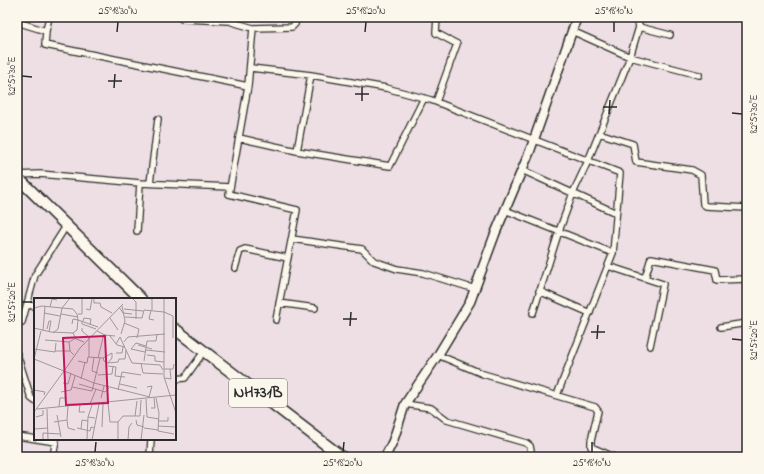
<svg xmlns="http://www.w3.org/2000/svg" width="764" height="474" font-family="'Indie Flower',sans-serif">
	<rect width="100%" height="100%" fill="#eddfe3"/>
	<filter id="ink" filterUnits="userSpaceOnUse"><feTurbulence type="fractalNoise" baseFrequency=".025" numOctaves="2"/><feDisplacementMap in="SourceGraphic" scale="8" xChannelSelector="R" yChannelSelector="G"/><feConvolveMatrix kernelMatrix="1 2 1 2 8 2 1 2 1" color-interpolation-filters="sRGB"/></filter>
	<g filter="url(#ink)">
		<g fill="none" stroke-linecap="round" stroke-linejoin="round">
			<defs>
				<path id="street" d="M228,18l4,4 21,6
					M182,19l48,2
					M17,22l29,9 -1,14 203,41
					M639,27l31,8
					M46,31l3,-14
					M572,31l58,26 69,18
					M251,68l60,7 75,13 45,12 189,73 -7,80 -56,142
					M436,102l21,-58 -21,-11 1,-16
					M599,133l34,11 3,18 56,8 9,5 2,29 3,2 41,2
					M239,138l58,13 93,15 34,-68
					M297,151l14,-76
					M522,170l94,43
					M17,175l23,-1 100,9 90,4
					M150,183l8,-64
					M505,210l108,43
					M137,231l3,-48
					M292,239l70,10 12,12 23,8 26,4 52,16
					M608,266l55,18 -13,62
					M235,268l5,-17 5,-2 43,9
					M645,278l6,-20 64,12 2,10 30,-1
					M539,291l51,22
					M279,303l36,5
					M27,305l8,1
					M533,313l26,-82 14,-38 15,-32 42,-104 9,-30 -2,-10
					M276,320l21,-110 -68,-16 19,-108 5,-58 39,-1 3,-3 2,-7
					M17,324l5,-2 13,-47 28,-44
					M721,327l26,-4
					M17,354l14,44 4,3
					M438,355l45,19 112,33 3,4 -7,30v6l23,10
					M175,379l10,-1 15,-21
					M405,404l26,4 16,12 79,23 4,3 1,5 -2,6
					M17,436l39,6
					M53,457l3,-18
					M150,457l1,-18"/>
				<path id="secondary" d="M385,457l8,-16 12,-37 33,-49 32,-53 25,-68 35,-83 47,-134"/>
				<path id="highway" d="M17,177l124,122
					M175,329l167,128"/>
			</defs>
			<use href="#street" stroke="#2b2b2b" stroke-width="8"/>
			<use href="#secondary" stroke="#2b2b2b" stroke-width="11"/>
			<use href="#highway" stroke="#2b2b2b" stroke-width="13"/>
			<use href="#street" stroke="#fbf7ec" stroke-width="5.5"/>
			<use href="#secondary" stroke="#fbf7ec" stroke-width="8"/>
			<use href="#highway" stroke="#fbf7ec" stroke-width="10"/>
		</g>
	</g>
	<path fill="none" stroke="#2b2b2b" stroke-width="1.5" d="M117,32l1,-10M365,32l1,-10M614,32v-10M22,76l10,1M108,81h14M114,88l1,-14M355,94h14M362,101v-14M603,107h14M732,113l10,1M609,114l1,-14M22,302h10M343,319h14M350,326l1,-14M591,332h14M597,339l1,-14M732,339l10,1M95,452l1,-10M343,452l1,-10M592,452v-10"/>
	<g text-anchor="middle" dominant-baseline="central" stroke-width="4" stroke-linejoin="round" paint-order="stroke">
		<rect fill="#fbf7ec" stroke="#696865" stroke-width="1" x="229" y="379" width="58" height="28" rx="3"/>
		<g font-size="16" font-weight="bold" fill="#2b2b2b">
			<text x="258" y="393">NH731B</text>
		</g>
	</g>
	<g transform="translate(34 298)">
		<rect width="142" height="142" fill="#eddfe3"/>
		<path fill="none" stroke="#9f9799" stroke-width="1" d="M49,0h20M98,0l4,4v17M113,0l5,1v11M130,0v79l12,36M60,1v4h6l1,4 11,6M16,9l2,-8 5,1M85,9l4,6 9,1M0,10l8,-2 20,2 8,-10M28,10l11,1 4,5 1,6 20,7M52,11l4,1 2,-11M90,11l19,2M117,12l-2,9 5,1M130,14l9,4v22M10,15l16,3M27,16l17,3M44,16h4v-16M91,19l17,1 2,-8 20,2M76,20l8,12M48,23v3l14,5M49,23l1,-3 7,1 -1,6M90,25l15,6 -2,9M38,26l1,-5 5,1 -1,10 -4,3M0,30l17,4 22,1 3,6 8,3M48,30v3l7,6v20M13,31l2,-8h2l-2,11M9,33l2,-25M63,33l8,4 10,1M19,35l5,-4 4,-21M87,36l4,-13 -3,-15M76,38l7,9 8,2M11,42l24,2M90,44l4,-5 37,-3M82,46l4,-7 12,26 28,2 3,5M104,47l14,4M0,51l21,3 1,-9M97,51l5,-6 10,3M97,51l14,3M112,52l19,2M21,53h15M82,55h6l1,-6M40,57l-4,-4 -1,-9 7,-4M113,57l8,1v5l9,1M60,59l-2,14 6,2M64,60l6,-24M69,60l9,-5v5l-4,5M0,61l7,-28M0,61l30,12 16,-23 43,-44M44,63l9,2 1,-6 15,1 1,3 4,2 10,-1 1,-3h6l1,-9M110,63l3,-20h9l1,-7M107,65l2,10 20,1M74,68l8,1 -1,9 10,1M130,71h9l1,-5M30,73l30,12 56,14M64,77l14,-1 1,-8M131,80l6,1 -1,-10M47,81l4,-17M29,85l5,1 3,-11M45,86l26,8 4,-4M86,86l17,4M38,89l20,4 8,-33M113,89l5,-1 -3,11M0,92l11,2 -1,3M84,92l4,-18 19,3M27,94l10,-2 4,-14M67,100l3,-12M122,100l3,15 -1,18 16,3M112,101l1,18 12,2M74,105l2,19h8l5,-6h12l2,-15M56,106l6,-15M46,107l-1,7h6M25,109l1,-9h6M117,110h4l-1,-10M3,111l139,-14M13,111l1,31M0,114l30,-41M23,117l4,22M101,118h5l1,-16M2,119l7,-2v-5M54,119l4,-12M33,122l1,8 7,2M102,122l1,5 7,2M124,123h10v-4M20,124l13,-2 1,-14M124,128l18,1M68,129l1,-23M43,130l13,3 1,-4 3,1M110,130l14,2M0,131l14,-1M47,131l1,-9 6,1M53,141l1,-22 7,1M9,142v-7l18,1M58,142l7,-36M84,142v-18M94,142l1,-13 3,-4M107,142l3,-25"/>
		<path fill="#c2185b" fill-opacity="0.15" stroke="#c2185b" stroke-width="2" d="M71,38l3,67 -42,2 -3,-67z"/>
		<rect width="142" height="142" fill="none" stroke="#2b2b2b" stroke-width="2"/>
	</g>
	<rect width="764" height="474" fill="none" stroke="#fbf7ec" stroke-width="44"/>
	<rect x="22" y="22" width="720" height="430" fill="none" stroke="#2b2b2b" stroke-width="1.5"/>
	<g font-size="10" text-anchor="middle" fill="#2b2b2b">
		<text x="118" y="14">25°18'30"N</text>
		<text x="366" y="14">25°18'20"N</text>
		<text x="614" y="14">25°18'10"N</text>
		<text transform="translate(11 76) rotate(-90)" y="4">82°57'30"E</text>
		<text transform="translate(753 114) rotate(-90)" y="4">82°57'30"E</text>
		<text transform="translate(11 302) rotate(-90)" y="4">82°57'20"E</text>
		<text transform="translate(753 340) rotate(-90)" y="4">82°57'20"E</text>
		<text x="95" y="466">25°18'30"N</text>
		<text x="343" y="466">25°18'20"N</text>
		<text x="592" y="466">25°18'10"N</text>
	</g>
</svg>
